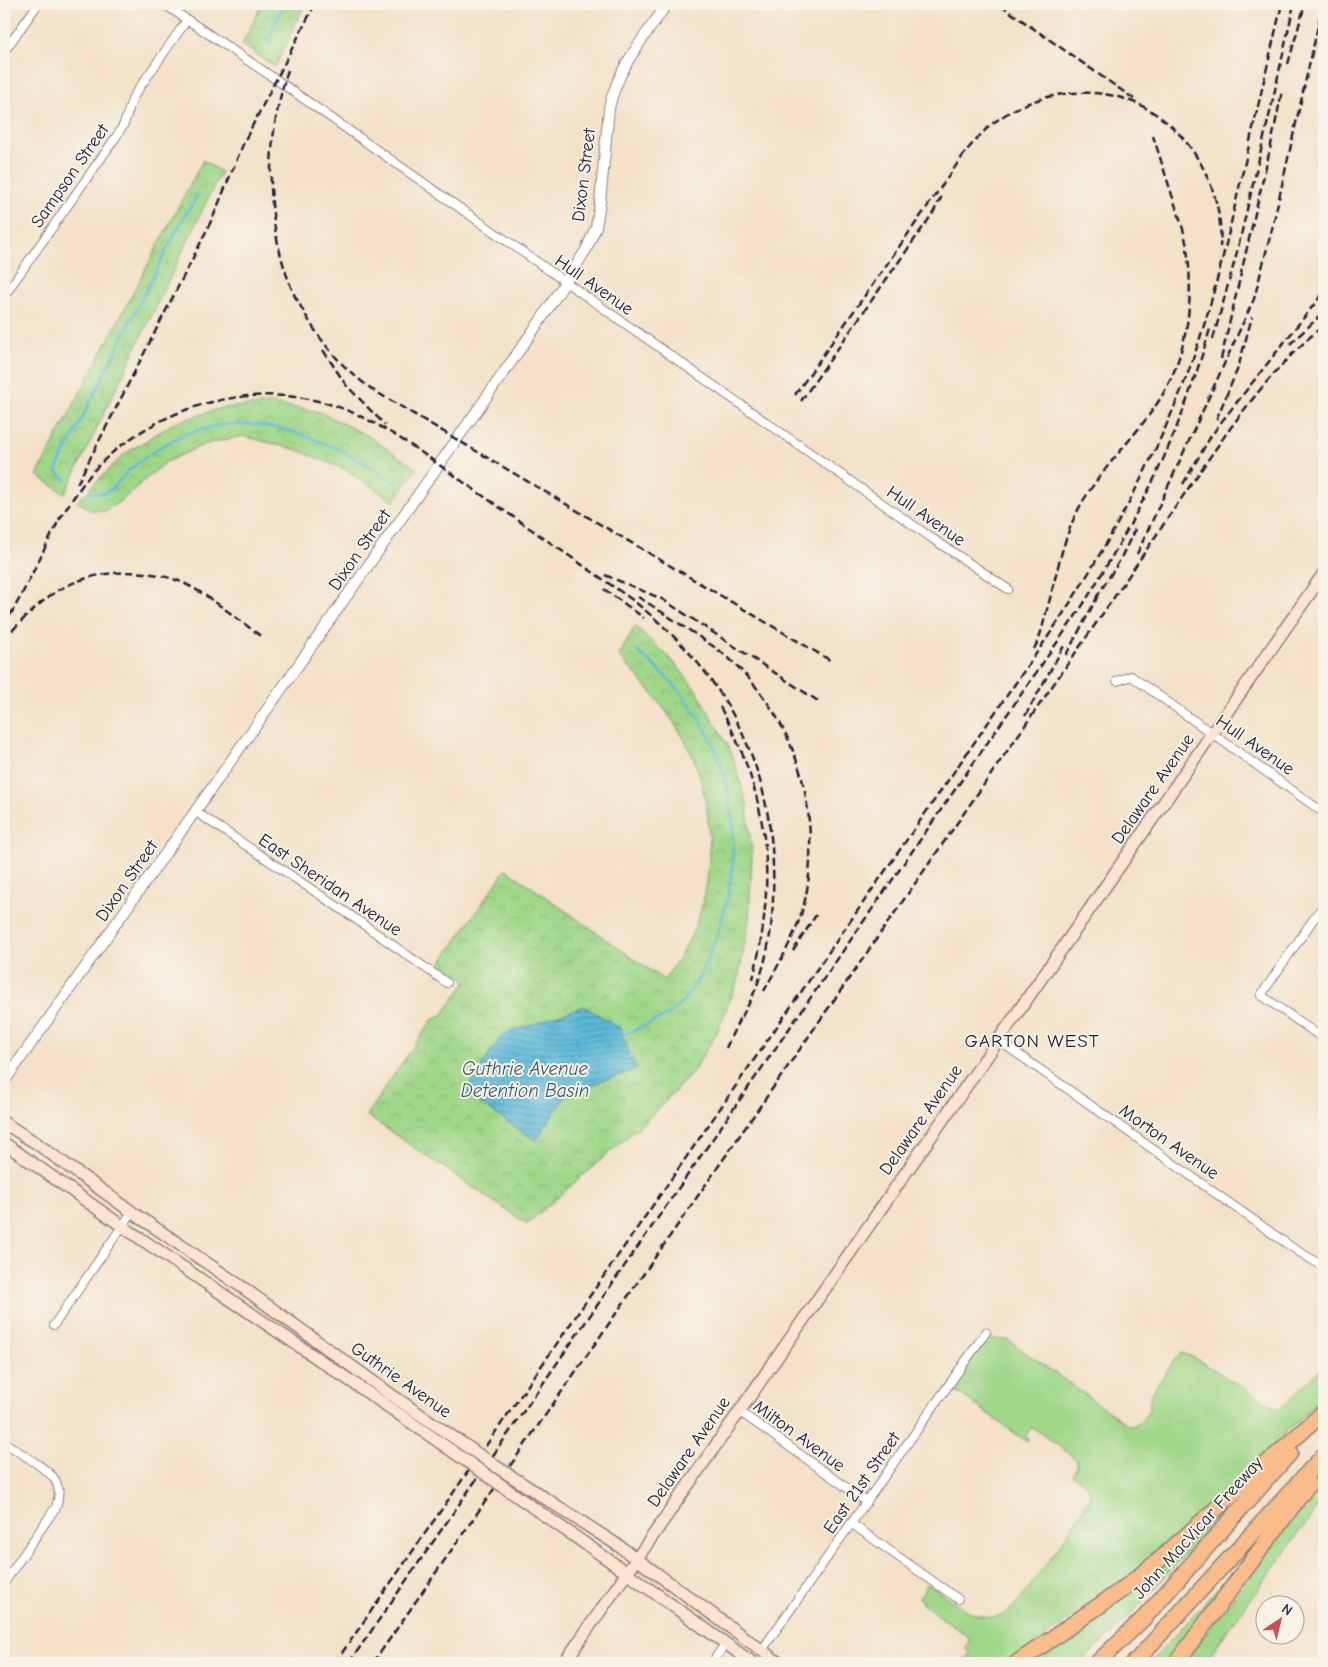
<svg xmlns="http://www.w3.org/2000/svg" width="1328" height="1667" font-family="'Comic Neue',sans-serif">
	<defs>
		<pattern id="park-crowns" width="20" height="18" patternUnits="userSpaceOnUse" patternTransform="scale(1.25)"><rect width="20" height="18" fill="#a0d788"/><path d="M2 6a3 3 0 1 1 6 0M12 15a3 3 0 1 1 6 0" fill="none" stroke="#8ab876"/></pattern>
		<pattern id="water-rules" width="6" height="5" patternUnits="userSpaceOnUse" patternTransform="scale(1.25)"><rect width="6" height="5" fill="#5bb9d9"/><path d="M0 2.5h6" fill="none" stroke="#4b96b1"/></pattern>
	</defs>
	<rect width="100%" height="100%" fill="#f7f3e8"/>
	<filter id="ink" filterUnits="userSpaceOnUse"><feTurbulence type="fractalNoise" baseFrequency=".02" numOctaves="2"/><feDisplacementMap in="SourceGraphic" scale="10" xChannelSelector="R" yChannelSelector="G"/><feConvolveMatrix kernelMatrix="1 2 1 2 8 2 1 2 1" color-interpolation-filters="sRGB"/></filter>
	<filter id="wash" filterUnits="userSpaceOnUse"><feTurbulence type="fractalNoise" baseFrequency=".0096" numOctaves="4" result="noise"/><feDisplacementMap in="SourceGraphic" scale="20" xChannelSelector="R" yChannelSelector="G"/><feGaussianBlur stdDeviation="1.12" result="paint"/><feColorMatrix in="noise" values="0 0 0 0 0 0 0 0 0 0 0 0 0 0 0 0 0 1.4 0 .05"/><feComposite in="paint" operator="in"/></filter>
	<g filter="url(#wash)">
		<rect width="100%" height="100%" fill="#f4e1c7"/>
		<path fill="#a0d788" stroke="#617c62" d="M992,1339l16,1 120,85 5,1 6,-3 5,-5 5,-8 2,-16 24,-35 7,-6 13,5 84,52 45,-44v29l-127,125 -38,34 -150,109h-46l7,-10 -5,-6 4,-5v-5l-48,-34 1,-2 -3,-4 7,-10 -2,-2h6c18,12 40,34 64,32 6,0 12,-4 17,-8 12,-11 80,-104 79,-116 0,-9 -12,-14 -18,-18l5,-9v-5l-2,-3 -43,-31 -7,9 3,2 -1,4 -76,-55c11,-14 25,-40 41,-48z
			M1324,1476v23l-120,164h-20z
			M1220,1515l-99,110 -41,38h-53z
			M1245,1558l-74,105h-21z"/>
		<path fill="url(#park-crowns)" stroke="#617c62" d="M262,4h43l-30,63 -33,-23z
			M203,160l18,12 -156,322 -28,-19z
			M274,404l46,8 48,24 49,33 -23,32 -48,-31 -48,-20 -55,-14 -38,8 -41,19 -42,37 -17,11 -14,-1 -14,-8 46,-47 51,-32 47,-15z
			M635,626l38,35 23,29 34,59 17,55 5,51 -3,65 -11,60 -20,50 -27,45 -42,43 -122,106 -161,-109 66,-95 11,-6 24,-34 -27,-16 66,-95 158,111c15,-20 30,-46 37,-70 13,-46 11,-106 -7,-150 -16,-40 -47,-73 -75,-104z"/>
		<path fill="url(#water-rules)" stroke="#3e6e8a" d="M584,1006l36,22 16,41 -69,25 -31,47 -72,-48 38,-58z"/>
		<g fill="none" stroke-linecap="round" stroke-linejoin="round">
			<path stroke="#5bb9d9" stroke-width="2.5" d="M270,45c0,-16 8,-28 15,-41
				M66,480l-9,-8 1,-6 118,-235 22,-37
				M89,492c5,1 10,3 15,1 10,-3 18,-16 25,-23 17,-14 37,-28 58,-36 73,-28 150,9 210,50
				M620,1036c16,-7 34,-13 49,-22 23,-16 36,-48 46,-73 31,-83 24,-178 -34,-248 -13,-16 -29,-29 -44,-42"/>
		</g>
	</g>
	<g filter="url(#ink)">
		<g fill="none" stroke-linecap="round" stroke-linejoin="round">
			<defs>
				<path id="minor" d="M164,4l120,81 649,454 75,50
					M4,52l34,-48
					M4,296l112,-159 8,-13 9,-27 54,-77
					M1117,681l14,-5 193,137
					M196,812l154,103 97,68
					M1324,904l-63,91 63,44
					M998,1040l295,208 31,19
					M54,1325l78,-113
					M739,1411l128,91
					M4,1442c11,8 46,28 51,38 5,8 4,19 1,27l-52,76
					M852,1524l106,75
					M762,1650l224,-318
					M712,1663l13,-19"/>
				<path id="tertiary" d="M4,1082l255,-361 281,-400 46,-71 10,-23 4,-24 9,-95c9,-41 35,-70 58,-104"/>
				<path id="secondary" d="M4,1123l32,20 96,69 110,75 148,107
					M4,1143l118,83 261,177
					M619,1546l160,117
					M610,1561l143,102
					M564,1663l760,-1090"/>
				<path id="motorway" d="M1017,1663l106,-74 35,-28 166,-149
					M1097,1663l47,-45 146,-165
					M1134,1663l190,-208
					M1176,1663l133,-179"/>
			</defs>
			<use href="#minor" stroke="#8b8281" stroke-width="10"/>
			<use href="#tertiary" stroke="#8b8281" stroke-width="12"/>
			<use href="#secondary" stroke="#8b8281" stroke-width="14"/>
			<use href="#motorway" stroke="#8b8281" stroke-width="18"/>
			<use href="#minor" stroke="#fff" stroke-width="8"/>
			<use href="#tertiary" stroke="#fff" stroke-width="10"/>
			<use href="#secondary" stroke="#fde4d0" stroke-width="11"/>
			<use href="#motorway" stroke="#f9bc8a" stroke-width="15"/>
			<path stroke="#22223b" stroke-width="2.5" stroke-dasharray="8 4" stroke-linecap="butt" d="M1000,5l134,94
				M1288,64l17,-60
				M288,70c-24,74 -24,157 8,229
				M294,294c21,40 41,69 79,96l460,272
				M1213,339l23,-83 35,-148 23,-104
				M1290,344l34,-32
				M323,350l23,35 39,40
				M1221,359l50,-214 11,-54
				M795,395l172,-245c9,-10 18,-21 29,-29 43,-32 109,-39 155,-10 19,12 34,27 45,45 17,26 27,60 24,91
				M801,401l132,-188 10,-19
				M1216,420l22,-52 14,-51
				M77,484l120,-234 17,-35 30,-73 71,-138
				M1183,484l28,-48 11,-15 102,-129
				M59,520c12,-19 24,-38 40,-55 62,-62 161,-88 245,-56 45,18 85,49 125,77 53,37 106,74 158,110 101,76 151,175 146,302 -1,44 -11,89 -36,126
				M1137,554l117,-255 18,-70 51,-225
				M605,575l57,24 159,104
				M604,589l40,29
				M638,597c20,12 40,26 60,39 13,9 26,17 37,28 49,48 74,108 75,177 1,27 -2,56 -12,82 -9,24 -22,46 -34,68
				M1096,598l24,-38 15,-31
				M4,626l17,-30 40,-80
				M4,639c15,-15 29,-31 47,-44 34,-24 86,-29 125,-15 26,9 61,39 86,57
				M1034,649c6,-11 9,-24 12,-36 10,-34 15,-69 31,-101 19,-38 53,-69 77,-104 32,-45 41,-104 33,-159 -2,-18 -9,-35 -14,-51 -7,-21 -13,-41 -20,-62
				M1066,655l33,-61
				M720,707c50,91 57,172 33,272
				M1025,716l40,-72
				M793,951l23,-36
				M726,1048l14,-31
				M335,1663l714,-1028c55,-82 101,-165 137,-257 23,-61 38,-123 52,-186 15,-63 29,-126 44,-188
				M349,1663l732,-1055c26,-42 51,-85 73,-129 23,-48 41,-99 56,-150
				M373,1663l742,-1067c28,-41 56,-83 84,-123 36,-53 75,-107 125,-148"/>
			<defs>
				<path id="secondary-bridge" d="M390,1394l107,73 122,79
					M383,1403l227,158"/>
			</defs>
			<use href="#secondary-bridge" stroke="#8b8281" stroke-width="14" stroke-linecap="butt"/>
			<use href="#secondary-bridge" stroke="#fde4d0" stroke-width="11"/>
		</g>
	</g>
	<g text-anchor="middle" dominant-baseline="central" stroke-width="4" stroke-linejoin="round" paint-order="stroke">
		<g font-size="18" fill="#22223b" stroke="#f7f3e8">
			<text transform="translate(584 175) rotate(-83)">Dixon Street</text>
			<text transform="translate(70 176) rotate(-55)">Sampson Street</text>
			<text transform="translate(594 285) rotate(35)">Hull Avenue</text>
			<text transform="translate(926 516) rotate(35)">Hull Avenue</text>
			<text transform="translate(360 550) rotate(-55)">Dixon Street</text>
			<text transform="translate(1255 745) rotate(35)">Hull Avenue</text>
			<text transform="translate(1153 789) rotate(-55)">Delaware Avenue</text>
			<text transform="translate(127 881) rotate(-55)">Dixon Street</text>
			<text transform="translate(330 885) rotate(34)">East Sheridan Avenue</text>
			<text transform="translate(921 1120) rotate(-55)">Delaware Avenue</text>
			<text transform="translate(1169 1142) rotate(35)">Morton Avenue</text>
			<text transform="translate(401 1380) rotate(35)">Guthrie Avenue</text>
			<text transform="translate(799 1436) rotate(36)">Milton Avenue</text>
			<text transform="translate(689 1452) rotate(-55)">Delaware Avenue</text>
			<text transform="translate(862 1483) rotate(-55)">East 21st Street</text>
			<text transform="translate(1198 1528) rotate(-48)">John MacVicar Freeway</text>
		</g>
		<g font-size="19" letter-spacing="1" fill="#22223b" stroke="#f7f3e8">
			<text x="1032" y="1041">GARTON WEST</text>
		</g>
		<g font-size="19" font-style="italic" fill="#365772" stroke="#f7f3e8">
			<text x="525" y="1069">Guthrie Avenue<tspan x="525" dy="22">Detention Basin</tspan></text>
		</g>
	</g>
	<rect width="1328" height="1667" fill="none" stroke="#f7f3e8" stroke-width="20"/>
	<g transform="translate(1280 1620) rotate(35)"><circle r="24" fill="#f7f3e8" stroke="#a29fa3"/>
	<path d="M0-4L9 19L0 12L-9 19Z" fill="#d1495b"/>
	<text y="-8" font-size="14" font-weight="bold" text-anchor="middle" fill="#22223b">N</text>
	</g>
</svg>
